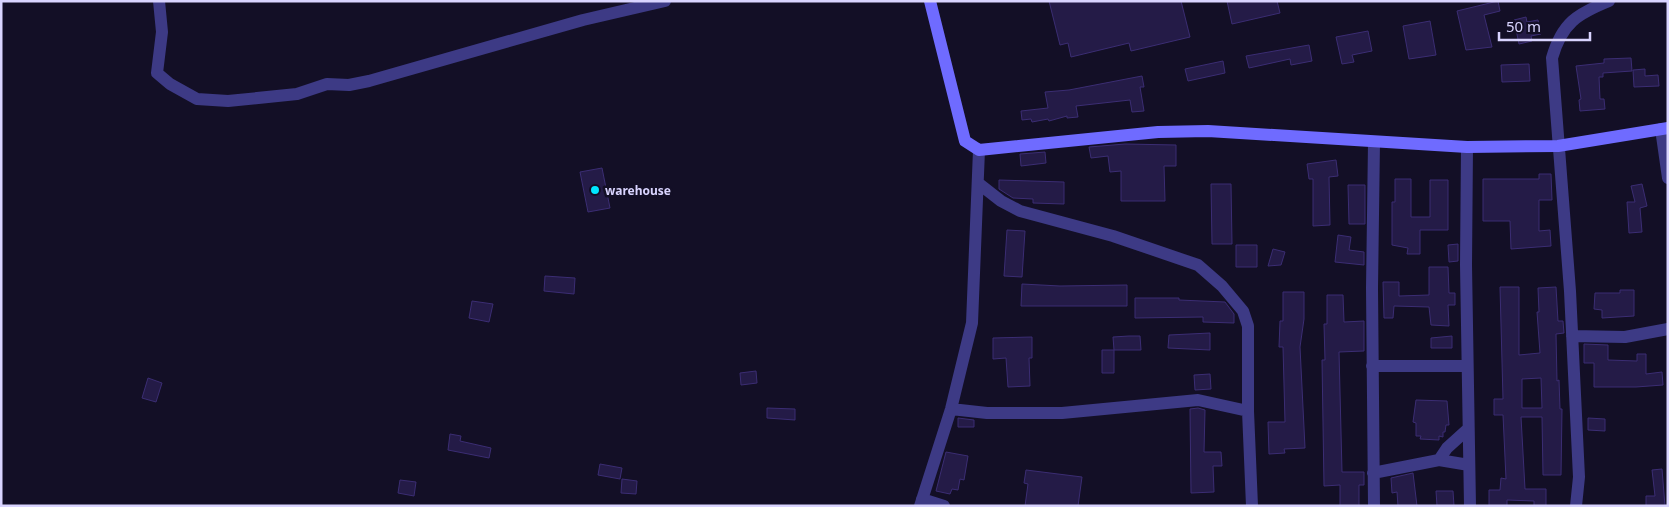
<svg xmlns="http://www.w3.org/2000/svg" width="1669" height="507" font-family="'Noto Sans',sans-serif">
	<rect width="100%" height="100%" fill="#130f26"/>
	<path fill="#241b47" stroke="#3b2d73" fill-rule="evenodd" d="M1049,1h132l9,36 -59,14 -2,-8 -58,14 -3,-14 -8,2z
		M1227,1h50l3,12 -48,11z
		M1498,1l2,10 -16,4 8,32 -26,3 -9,-39z
		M1526,17l1,5 11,-2 3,14 -10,2 1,5 -13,3 -5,-24z
		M1430,21l6,34 -27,4 -6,-33z
		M1368,31l4,20 -20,4 2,7 -12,2 -6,-27z
		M1309,45l3,16 -21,4 -1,-6 -41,9 -3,-12z
		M1631,58l1,13 -29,2v4h-4l1,22h4l1,10 -25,2 -1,-11 2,-1 -5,-33 28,-3v-4z
		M1223,61l2,12 -37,8 -3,-12z
		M1529,64l1,17 -28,1 -1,-17z
		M1645,69v7l13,-1 1,11 -25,1 -1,-17z
		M1142,76l2,11h-4l4,24 -12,1 -2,-12 -54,6 2,11 -11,1v-2l-18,5 -1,-2 -16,3 -1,-3 -9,1 -1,-9 27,-3 -3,-16 24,-2z
		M1125,144l51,1v21h-12l1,35h-44v-30l-11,1 -2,-16 -17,2 -2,-11z
		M1045,152l1,11 -25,3 -1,-12z
		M1336,160l2,16 -9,1 1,48 -17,1v-47h-4l-2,-15z
		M602,168l8,40 -22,4 -8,-40z
		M1539,174h12l1,26h-13v31l11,-1 1,16 -40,3 -1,-28h-27v-42h56z
		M1395,179h16v38h19v-37h18v50h-28v24h-13l1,-6 -16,-3v-43h3z
		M999,180l65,2v22l-31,-1v-4l-20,-1 -14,-9z
		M1211,184h20l1,60h-20z
		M1642,184l5,22 -7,2 2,24 -13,1 -2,-31h8l-4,-16z
		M1348,185h17v39h-16z
		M1007,230l18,1 -3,46 -18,-1z
		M1338,235l13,2 -2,13 15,2v13l-29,-3z
		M1458,244v17l-9,1 -1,-17z
		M1236,245h21v22h-21z
		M1273,249l12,3 -4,13 -13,1z
		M1429,267h19l1,26h6v12h-7l1,21 -18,-1 -2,-18 -35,-1 -1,12h-9l-1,-36h16v14l30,-1z
		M545,276l30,2 -1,16 -30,-3z
		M1022,284l38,2 67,-1v21h-106z
		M1500,287h19v68l21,-2 -3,-41h2l-1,-24 18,-1 2,34h5l1,12 -8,1 1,47 2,-1 1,29h2l-1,66h-18l-1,-58h-21l4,72h21v17h-12v-5l-27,-1v6h-18v-16h11l1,-12 5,1 -3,-64h-9v-16h9zM1541,378l1,30h-20v-29z
		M1620,290h14v26l-32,2v-8l-8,-1 1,-16h25z
		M1283,292h21v27l-4,28 5,101 -21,1 1,4 -16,1 -1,-32h17l-2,-75h-4l1,-26h3z
		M1327,295h16l1,27 20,-1v30l-25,1 3,120h22v13h-5v21h-19v-21l-16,1 -2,-126h3l-1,-36h3z
		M1135,298h44v2l46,2 9,12v9l-31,-1v-5l-68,1z
		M472,301l21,3 -4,18 -20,-4z
		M1210,333v17l-42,-2 1,-13z
		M1129,336h11l1,14h-27l-1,-13z
		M1452,336v12h-21v-10z
		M1032,337v21h-3l1,28 -22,1 -2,-29 -13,1v-21z
		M1584,344l24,1v15l29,1v-7h9v20l16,-2 1,13 -27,2h-42v-24h-10z
		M1102,350h12v23h-12z
		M756,371l1,12 -16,2 -1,-12z
		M1210,374l1,15 -16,1 -1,-15z
		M148,378l14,5 -6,19 -14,-4z
		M1416,400l31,1 2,24h-3l-1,7h-2v5l-4,-1v4l-19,-1 1,-3h-5v-13l-3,-1z
		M767,408l28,1v11l-28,-2z
		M1198,408l7,2 -1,42h17l1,14h-9l1,26 -23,1 -1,-84z
		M958,418l16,2v7h-16z
		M1588,418l17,1v12l-17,-1z
		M450,434l11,2 -1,5 31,7 -2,10 -41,-8z
		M946,452l22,4 -4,24 -4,-1 -2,11 -6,-1 -2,5 -14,-3z
		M600,464l22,4 -2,11 -22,-4z
		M1662,469l3,37h-19v-10h9l-3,-26z
		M1026,470l56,7 -4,29h-53l3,-22 -4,-1z
		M1413,473l4,33h-19l-1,-14 -5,1 -1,-15z
		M622,479l15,2 -1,13 -15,-1z
		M400,480l16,2 -2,14 -16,-3z
		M1436,491h17l1,15h-17z"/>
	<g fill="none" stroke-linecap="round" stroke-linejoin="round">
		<path stroke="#3d3a85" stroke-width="12" d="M159,1l3,31 -5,41 13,11 27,15 31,2 69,-7 30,-10 22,1 20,-4 214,-61 82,-19
			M1661,129l7,49
			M1374,142l-2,146 2,218
			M1467,147l-1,118 4,241
			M978,183l23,18 19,10 93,25 85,29 24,21 21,25 5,15v85l4,95
			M1572,336l53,1 43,-8
			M1372,366h95
			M951,409l36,4h75l136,-13 50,11
			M1439,460l8,-12 21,-19
			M1373,473l66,-13 30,5
			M922,499l22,7
			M920,506l31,-97 21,-86 7,-173
			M1576,506l3,-29 -9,-186 -18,-233c10,-35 25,-44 57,-57"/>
		<path stroke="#6f6bff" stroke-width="12" d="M930,1l35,140 14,9 179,-18 50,-1 259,16 91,-1 110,-18"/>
	</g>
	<circle fill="#00e5ff" stroke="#130f26" stroke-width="2" cx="595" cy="190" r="5"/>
	<g text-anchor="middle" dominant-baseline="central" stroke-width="5" stroke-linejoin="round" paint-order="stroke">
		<g font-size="12" font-weight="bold" fill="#d9d4ff" stroke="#130f26" text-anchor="start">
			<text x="605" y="190">warehouse</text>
		</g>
	</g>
	<rect width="1669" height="507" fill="none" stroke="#d9d4ff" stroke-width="5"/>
	<path d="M1499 32v8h91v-8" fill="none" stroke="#d9d4ff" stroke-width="2.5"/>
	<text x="1506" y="32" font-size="15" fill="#d9d4ff" stroke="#130f26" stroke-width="4" paint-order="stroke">50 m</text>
</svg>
